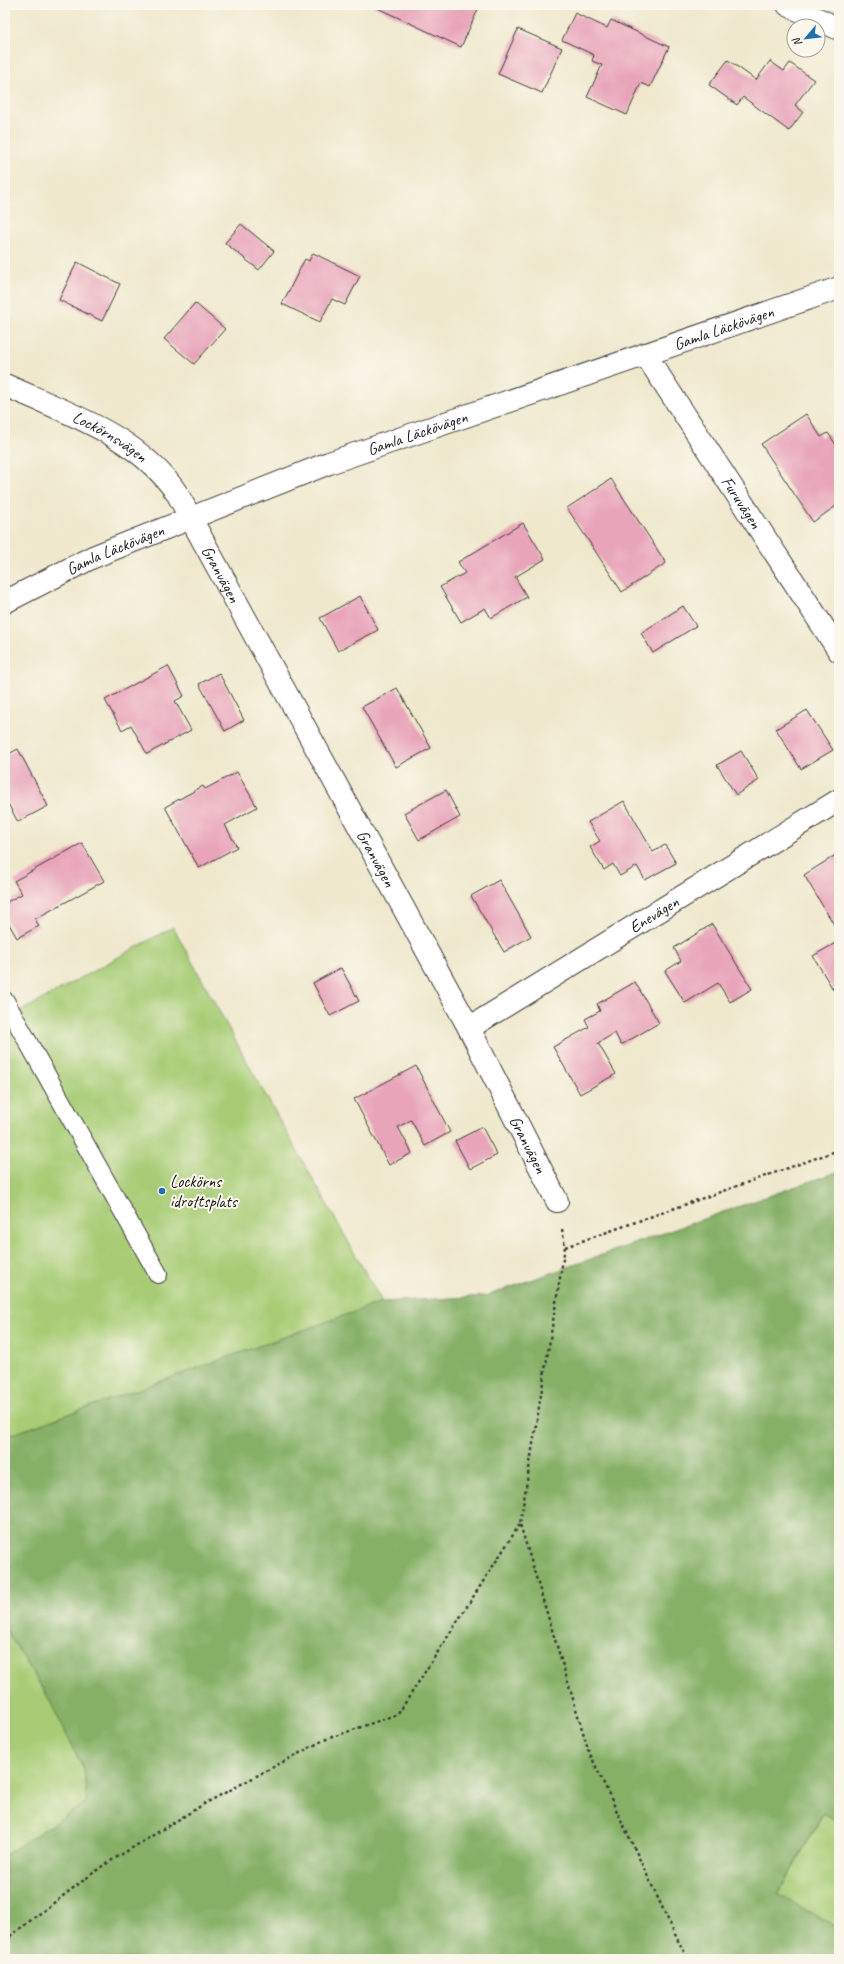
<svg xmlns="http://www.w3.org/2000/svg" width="844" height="1964" font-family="Caveat,sans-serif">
	<rect width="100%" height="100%" fill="#fbf7ec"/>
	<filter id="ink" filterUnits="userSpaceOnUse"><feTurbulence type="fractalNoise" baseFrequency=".025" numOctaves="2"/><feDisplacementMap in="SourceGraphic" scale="8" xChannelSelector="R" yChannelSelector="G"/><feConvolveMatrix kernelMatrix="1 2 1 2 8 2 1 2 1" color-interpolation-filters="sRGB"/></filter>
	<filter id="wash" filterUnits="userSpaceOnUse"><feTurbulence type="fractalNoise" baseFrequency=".012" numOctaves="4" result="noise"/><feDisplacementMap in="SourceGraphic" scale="16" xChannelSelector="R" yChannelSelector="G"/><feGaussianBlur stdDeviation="0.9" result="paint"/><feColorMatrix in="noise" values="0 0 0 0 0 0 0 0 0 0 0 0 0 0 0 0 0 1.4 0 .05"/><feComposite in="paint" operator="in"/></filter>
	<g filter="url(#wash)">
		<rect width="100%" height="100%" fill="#efe8cd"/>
		<path fill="#a7cc75" stroke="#627448" d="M173,927l84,153 125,222 -377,135v-417z
			M5,1628l44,71 35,71 3,32 -82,53z
			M824,1813l15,9v107l-61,-34z"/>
		<path fill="#85b066" stroke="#506641" d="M839,1171v651l-16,-9 -45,81 61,35v30h-834v-104l82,-53 -3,-32 -35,-71 -44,-71v-191l377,-135 104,-6z"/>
		<g id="blocks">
			<path fill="#e8a4b9" d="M371,5h109l-19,42z
				M575,13l32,15 4,-8 58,27 -19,40 -9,-4 -14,32 -40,-18 15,-32 -10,-4 2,-6 -32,-15z
				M518,29l44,19 -20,45 -44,-19z
				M728,60l28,20 14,-19 14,10 6,-8 24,17 -19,25 8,7 -14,19 -46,-34 -6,8 -28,-20z
				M241,224l33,27 -15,19 -34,-27z
				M313,253l47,23 -15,29 -13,-6 -12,23 -38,-18 23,-45 4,2z
				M77,262l43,22 -18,37 -43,-21z
				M195,303l30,26 -31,35 -30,-25z
				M806,414l15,23 7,-4 11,16v55l-26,18 -52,-78z
				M611,479l55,84 -44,29 -55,-84z
				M523,523l22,36 -30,18 12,20 -36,21 -6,-10 -24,14 -21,-35 25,-14 -7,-11z
				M360,596l18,34 -40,21 -18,-33z
				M683,606l13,20 -43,27 -12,-20z
				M168,666l16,30 -9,5 16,29 -44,24 -16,-29 -9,5 -17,-30z
				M219,673l25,47 -19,11 -26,-47z
				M397,688l34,60 -35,19 -34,-60z
				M807,710l26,40 -32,19 -25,-40z
				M18,749l30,57 -30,16 -13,-24v-42z
				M741,751l18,29 -23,15 -19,-30z
				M237,772l20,35 -32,18 12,22 -38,21 -34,-61 38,-21 2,3z
				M446,790l14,27 -41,23 -15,-27z
				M624,801l29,51 12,-7 11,18 -31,17 -8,-14 -17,10 -7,-12 -9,6 -14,-23 10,-6 -12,-19z
				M82,843l22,38 -69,38 4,7 -22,12 -12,-21v-14l17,-9 -8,-13z
				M839,853v80l-35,-58z
				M499,880l32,56 -27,16 -33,-56z
				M712,924l40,65 -22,13 -12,-19 -33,20 -20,-32 16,-10 -7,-13z
				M839,941v48l-5,2 -21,-35z
				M341,968l18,33 -29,15 -17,-33z
				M635,982l24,41 -38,22 -6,-12 -17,10 18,31 -36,20 -27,-47 36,-20 -4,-8 15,-8 -3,-7z
				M416,1066l34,66 -25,14 -14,-26 -13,7 14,26 -23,12 -35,-66z
				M482,1127l15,28 -27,14 -15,-28z"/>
		</g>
	</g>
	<g filter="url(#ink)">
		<use href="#blocks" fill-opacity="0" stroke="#3c3b37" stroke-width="1"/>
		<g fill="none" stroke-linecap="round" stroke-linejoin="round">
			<defs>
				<path id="service" d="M5,1001l153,273"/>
				<g id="minor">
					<path d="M788,5l51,24"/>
					<path id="s1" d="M645,354l194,297"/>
					<path id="s2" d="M5,385c62,28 134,51 173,110l291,533 88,173"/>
					<path id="s3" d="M5,602l88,-45 236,-94 510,-175"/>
					<path id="s4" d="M469,1028l370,-228"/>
				</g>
			</defs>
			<use href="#service" stroke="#3c3b37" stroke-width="20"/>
			<use href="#minor" stroke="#3c3b37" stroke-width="24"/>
			<path stroke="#3c3b37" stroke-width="2.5" stroke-dasharray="3 3" stroke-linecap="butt" d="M562,1229l3,18 -45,277 69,228 92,195 8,12
				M565,1247l274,-97
				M5,1940l96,-73 103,-63 120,-64 74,-26 122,-190"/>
			<use href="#service" stroke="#fff" stroke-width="18"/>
			<use href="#minor" stroke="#fff" stroke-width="22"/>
		</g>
	</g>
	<circle fill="#1f6fb2" stroke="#fbf7ec" stroke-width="1.5" cx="162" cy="1191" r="4"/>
	<g text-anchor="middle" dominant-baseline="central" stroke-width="4" stroke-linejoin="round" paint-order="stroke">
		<g font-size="17" fill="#1c1c1c" stroke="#fbf7ec">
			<text stroke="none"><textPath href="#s3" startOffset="770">Gamla Läckövägen</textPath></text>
			<text stroke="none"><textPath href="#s3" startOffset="446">Gamla Läckövägen</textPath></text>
			<text stroke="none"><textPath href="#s2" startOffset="117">Lockörnsvägen</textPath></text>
			<text stroke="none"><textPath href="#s1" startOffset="177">Furuvägen</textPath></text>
			<text stroke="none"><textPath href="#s3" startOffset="122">Gamla Läckövägen</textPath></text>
			<text stroke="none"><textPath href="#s2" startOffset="298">Granvägen</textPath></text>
			<text stroke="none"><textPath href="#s2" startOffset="622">Granvägen</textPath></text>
			<text stroke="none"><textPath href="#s4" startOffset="217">Enevägen</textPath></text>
			<text stroke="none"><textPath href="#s2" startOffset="946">Granvägen</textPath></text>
		</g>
		<g font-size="17" fill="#1c1c1c" stroke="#fbf7ec" text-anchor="start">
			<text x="170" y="1181">Lockörns<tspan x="170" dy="20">idrottsplats</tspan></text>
		</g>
	</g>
	<rect width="844" height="1964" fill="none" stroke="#fbf7ec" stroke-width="20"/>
	<g transform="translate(806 38) rotate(242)"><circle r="19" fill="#fbf7ec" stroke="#a29f99"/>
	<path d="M0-3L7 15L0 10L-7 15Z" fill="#1f6fb2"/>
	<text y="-6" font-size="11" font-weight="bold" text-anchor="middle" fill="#1c1c1c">N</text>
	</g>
</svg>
